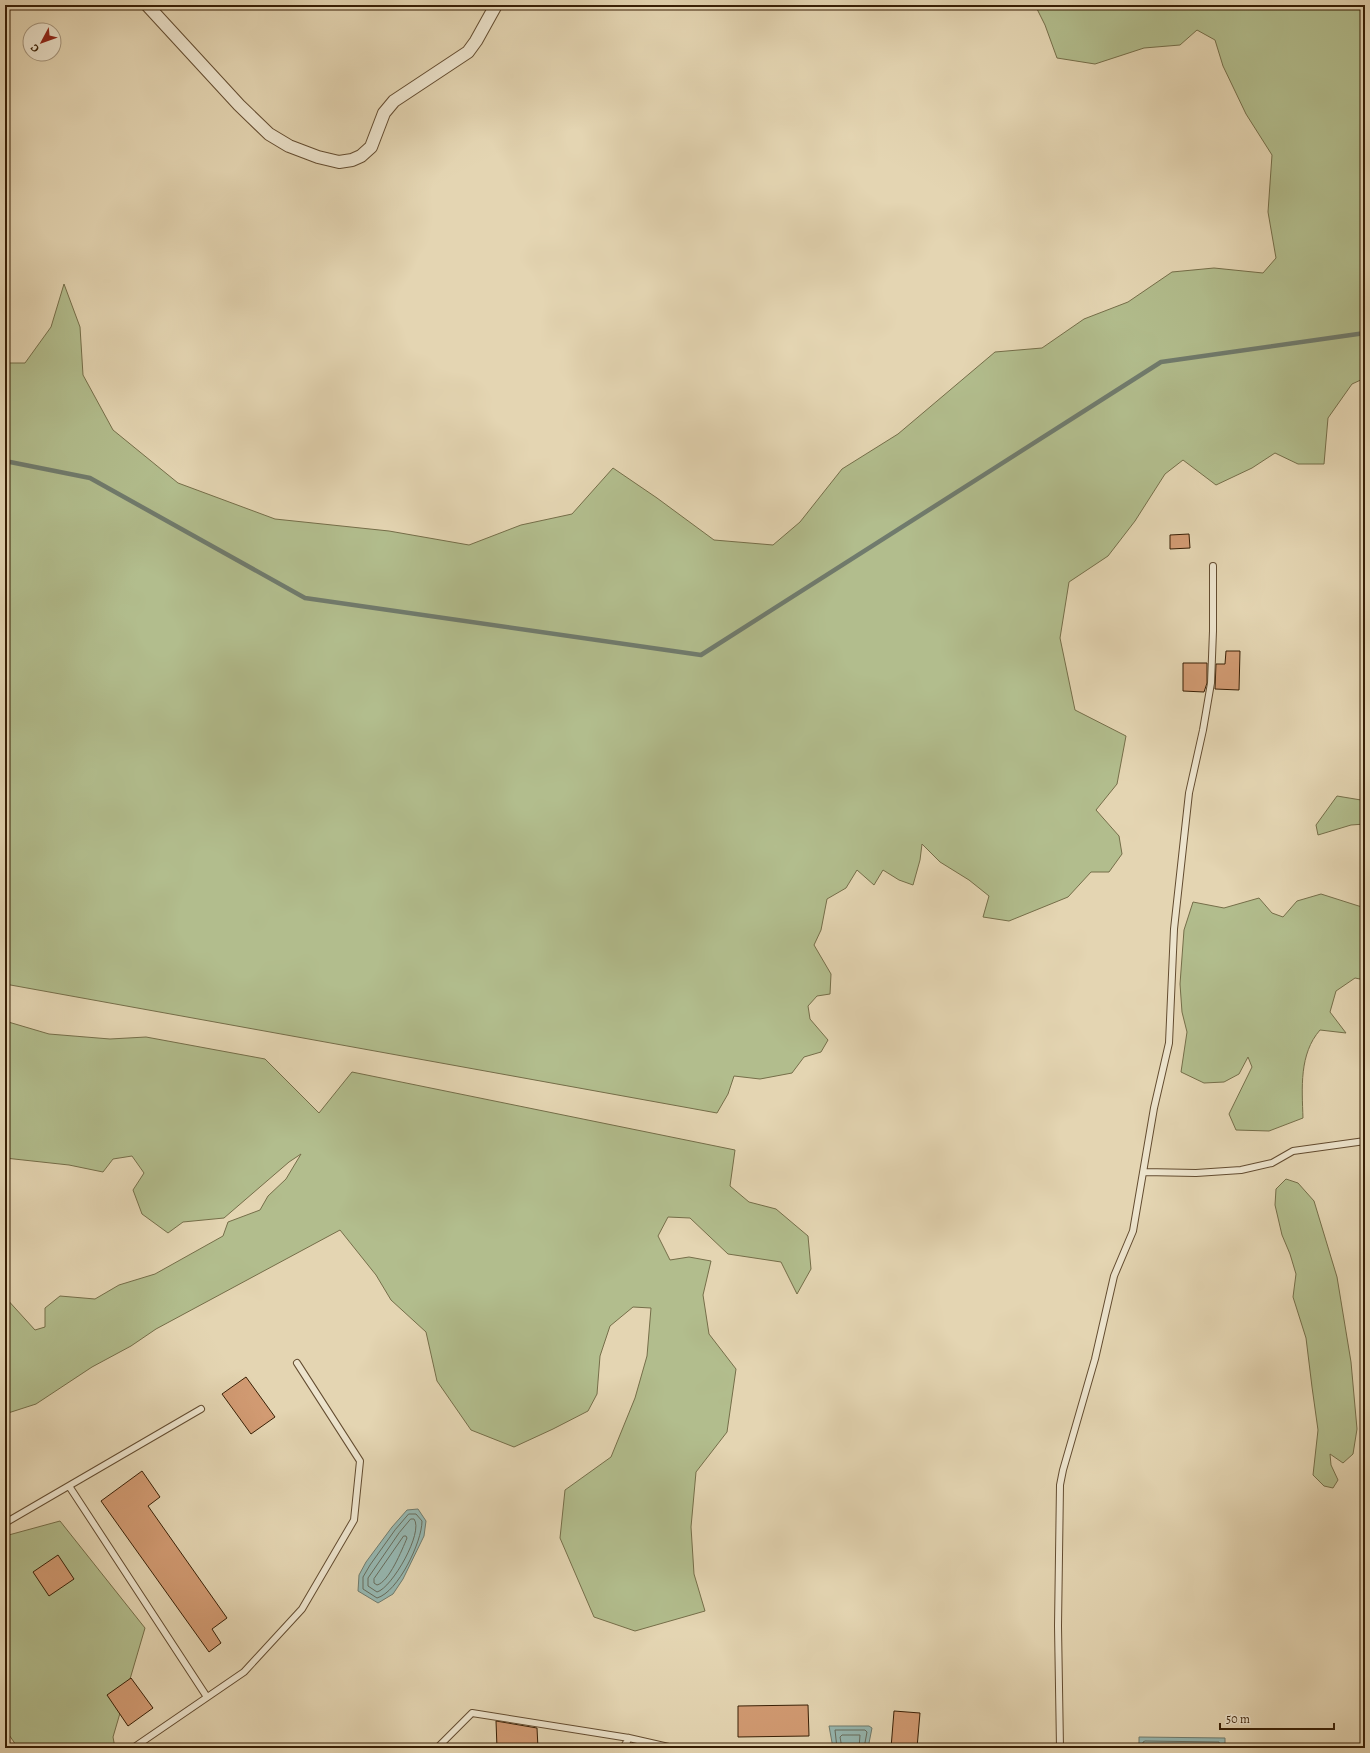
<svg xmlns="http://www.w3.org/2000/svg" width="1370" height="1753" font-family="Alegreya,serif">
	<rect width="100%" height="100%" fill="#e4d5b2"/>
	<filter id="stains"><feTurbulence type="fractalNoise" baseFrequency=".005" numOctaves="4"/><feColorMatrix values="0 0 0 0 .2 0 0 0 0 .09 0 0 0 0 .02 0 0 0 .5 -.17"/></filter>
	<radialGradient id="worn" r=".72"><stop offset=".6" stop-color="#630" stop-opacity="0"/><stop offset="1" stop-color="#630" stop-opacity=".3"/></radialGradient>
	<path fill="#b2bd8d" stroke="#756e49" d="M1035,5h330v373l-13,6 -24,34 -4,46h-26l-23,-11 -23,15 -36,17 -33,-25 -18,14 -30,47 -27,35 -39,26 -9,56 15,72 51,26 -9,48 -21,26 23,26 3,18 -13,18h-18l-23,25 -59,24 -26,-4 6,-21 -20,-16 -29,-18 -18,-18 -2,16 -7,25 -14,-5 -16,-10 -9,15 -17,-15 -11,18 -19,11 -6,31 -7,15 17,29 -1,20 -13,2 -9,10 2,13 18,21 -7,12 -17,5 -12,16 -32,6 -26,-3 -6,18 -11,19 -712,-129v-621h20l26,-36 13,-43 16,43 3,48 30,55 65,53 97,36 114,12 80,14 52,-20 51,-11 41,-46 44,30 57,42 59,5 27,-23 42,-53 56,-35 97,-82 47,-4 42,-29 44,-17 44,-30 42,-4 49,5 13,-15 -8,-46 4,-57 -26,-41 -23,-48 -8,-26 -18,-10 -17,15 -36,3 -49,16 -38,-6 -12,-33z
		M1337,796l24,4 4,3v21l-14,1 -33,10 -2,-10z
		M1321,894l44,14v72l-10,-2 -19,13 -6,21 16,21 -26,-3c-21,24 -18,58 -17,88l-34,13 -33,-1 -7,-16 23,-47 -4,-10 -9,17 -15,8 -20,1 -23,-11 6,-40 -5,-20 -2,-28 4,-54 9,-28 31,6 35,-10 13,15 11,4 14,-16z
		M5,1021l44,13 61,5 36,-2 119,22 54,54 33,-41 383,78 -5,36 19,16 27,7 32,27 3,33 -14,25 -16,-32 -53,-8 -38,-36 -22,-1 -10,19 12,24 19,-3 22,4 -8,34 6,39 27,35 -9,63 -31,40 -5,55 3,47 11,37 -70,20 -41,-14 -34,-79 5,-48 46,-33 24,-59 12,-42 4,-48 -18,-1 -23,19 -10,30 -3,38 -9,17 -35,18 -39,18 -43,-17 -34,-49 -11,-49 -35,-32 -15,-25 -36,-45 -184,99 -25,17 -39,21 -56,37 -31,10v-117l30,33 10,-3v-19l15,-12 35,3 24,-14 36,-11 68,-38 5,-14 32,-12 8,-14 18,-17 15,-25 -12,8 -65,56 -41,4 -15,11 -26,-19 -9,-24 11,-17 -12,-17 -19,3 -10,13 -34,-7 -64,-7z
		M1286,1179l12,4 16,18 23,76 14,85 6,67 -4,25 -10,9 -13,-9 1,11 7,15 -5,8 -9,-2 -11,-11 5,-45 -6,-43 -6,-49 -13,-41 3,-23 -6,-20 -8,-19 -7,-30 1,-16z
		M60,1521l85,107 -32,109 2,11h-97l-13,-19v-193z"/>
	<path fill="#96b8b2" stroke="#707b6d" d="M418,1509l8,12 -2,15 -21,43 -10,15 -15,9 -20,-12 1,-16 7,-13 26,-35 15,-17z
		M829,1726h40l3,2 -4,20h-35z
		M1139,1737l86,1v10h-86z"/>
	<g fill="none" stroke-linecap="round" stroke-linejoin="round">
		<path stroke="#676c5c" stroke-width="1" d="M409,1514h7l6,7c0,21 -24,71 -45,77l-14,-9v-12l7,-12 25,-35z
			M411,1519h3c10,13 -22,69 -37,73l-9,-6v-8l31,-45z
			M404,1536h2l1,2c-5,12 -18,44 -30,47l-3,-2v-4z
			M837,1748l-2,-18h30l2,2 -3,16
			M842,1748l-2,-11 2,-2h18l-1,13
			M1143,1748v-6l2,-1 74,1 2,6
			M1148,1748l2,-2 65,2"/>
		<path stroke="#707b6d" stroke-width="4.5" d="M1356,5l9,4
			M5,461l85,17 215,120 396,57 460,-293 204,-29"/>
	</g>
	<path fill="#d29b73" stroke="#381f05" d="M1189,534l1,14 -20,1v-14z
		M1226,651h14l-1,39 -24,-1 1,-25h9z
		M1183,663h24v20l-3,9 -21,-1z
		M246,1377l29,40 -24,17 -29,-40z
		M142,1471l18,26 -12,9 79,112 -15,11 9,14 -12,9 -108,-151z
		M58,1555l16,24 -25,17 -16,-24z
		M131,1678l22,30 -25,18 -21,-31z
		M808,1705l1,31 -71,1v-31z
		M894,1711l26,2 -3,35h-26z
		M496,1721l41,7 1,20h-41z"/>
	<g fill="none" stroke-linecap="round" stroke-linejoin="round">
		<defs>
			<path id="service" d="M1144,1172l52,1 45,-3 31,-7 21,-12 72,-10
				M69,1486l138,211
				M5,1523l196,-114
				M133,1748l111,-76 58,-63 52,-89 6,-59 -63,-98
				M437,1748l35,-35 157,25 44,10
				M623,1748l6,-10
				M1060,1748l-2,-122 2,-141 3,-15 32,-111 19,-83 19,-45 21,-123 15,-65 5,-114 15,-136 14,-63 8,-47 2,-52v-65"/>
			<path id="minor" d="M147,5l92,100 30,29 20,12 29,11 21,5 13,-2 9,-4 10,-9 13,-34 10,-12 74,-49 8,-11 20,-36"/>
		</defs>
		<use href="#service" stroke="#634c30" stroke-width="8"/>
		<use href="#minor" stroke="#634c30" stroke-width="14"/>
		<use href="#service" stroke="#ede4cd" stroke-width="6"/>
		<use href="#minor" stroke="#ede4cd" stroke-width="12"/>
	</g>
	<rect width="1370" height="1753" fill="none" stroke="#e4d5b2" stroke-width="20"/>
	<rect x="6" y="6" width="1358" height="1741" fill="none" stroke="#381f05" stroke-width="2"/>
	<rect x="10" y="10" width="1350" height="1733" fill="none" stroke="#381f05"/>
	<g transform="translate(42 42) rotate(229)"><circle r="19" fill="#ede4cd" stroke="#a5957d"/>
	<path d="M0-3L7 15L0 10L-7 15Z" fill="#8f2418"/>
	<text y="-6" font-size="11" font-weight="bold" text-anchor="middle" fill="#381f05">С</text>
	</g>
	<path d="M1220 1723v6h114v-6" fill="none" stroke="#381f05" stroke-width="2"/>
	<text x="1226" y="1723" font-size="12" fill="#381f05" stroke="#ede4cd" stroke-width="3" paint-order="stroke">50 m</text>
	<rect width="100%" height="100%" filter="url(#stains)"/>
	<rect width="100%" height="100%" fill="url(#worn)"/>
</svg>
